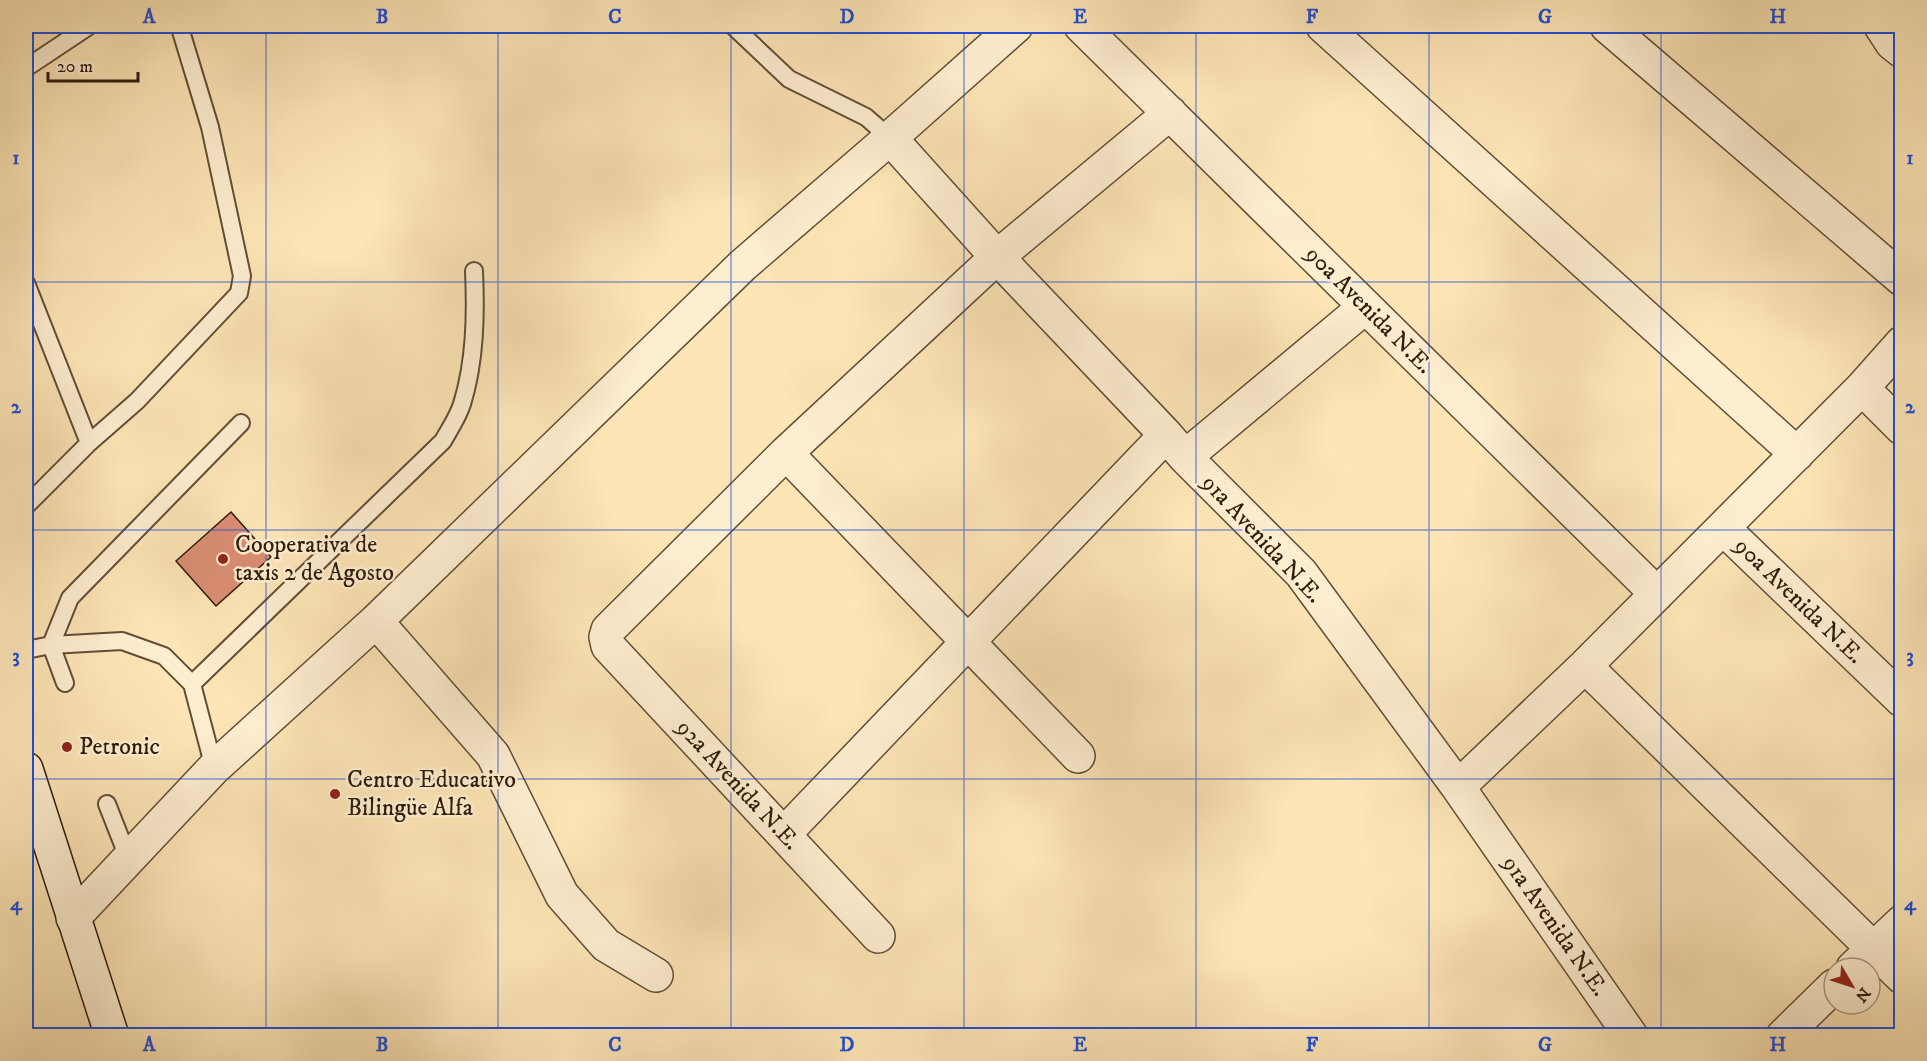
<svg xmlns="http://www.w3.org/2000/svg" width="1927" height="1061" font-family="'IM FELL DW Pica',serif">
	<rect width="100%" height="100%" fill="#fde5b6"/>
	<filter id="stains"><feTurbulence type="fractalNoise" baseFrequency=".00333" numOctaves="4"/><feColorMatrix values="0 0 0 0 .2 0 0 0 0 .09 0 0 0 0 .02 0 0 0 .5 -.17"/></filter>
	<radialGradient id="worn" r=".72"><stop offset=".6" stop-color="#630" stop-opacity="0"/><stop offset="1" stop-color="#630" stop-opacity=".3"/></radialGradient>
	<path fill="#db8e75" stroke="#2d1b0d" stroke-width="1.5" d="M231,512l40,45 -55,49 -40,-45z"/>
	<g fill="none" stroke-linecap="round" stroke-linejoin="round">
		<defs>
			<path id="lane" d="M733,26l56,53 77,38 24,21
				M26,68l63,-42
				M26,283l63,160
				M26,506l63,-63 48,-42 102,-108 3,-17 -32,-149 -30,-99 -3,-2
				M26,650l25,-5 71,-4 42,15 28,28 22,84
				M65,683l-14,-38 19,-47 171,-175
				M192,684l251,-243c6,-11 15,-24 19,-37 13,-42 14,-88 12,-133
				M107,804l22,56"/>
			<path id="street" d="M1081,26l576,568
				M1323,26l474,428
				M1607,26l295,253
				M1881,26l11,17 10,8
				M890,138l107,119 169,178 19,22 116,116 157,214 173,249
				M1862,388l40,40
				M786,453l292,303
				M1185,457l180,-150
				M1723,528l179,172
				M376,621l117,134 69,140 44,50 50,30
				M1585,666l317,311
				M1458,787l127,-121 277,-278 40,-45
				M784,834l382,-399
				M73,918l141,-150 162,-147 367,-356 147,-127 126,-112
				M878,936l-270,-290 -2,-9 2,-7 178,-177 211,-196 173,-144
				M1853,968l49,-46
				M1783,1036l51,-50"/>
			<path id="secondary" d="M26,769l86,267"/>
		</defs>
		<use href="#lane" stroke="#614e37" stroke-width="20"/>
		<use href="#street" stroke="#614e37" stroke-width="36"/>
		<use href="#secondary" stroke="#2d1b0d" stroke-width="36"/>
		<use href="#lane" stroke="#feeed0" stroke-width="16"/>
		<use href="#street" stroke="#feeed0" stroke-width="33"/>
		<use href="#secondary" stroke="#feeed0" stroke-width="33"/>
	</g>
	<path fill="none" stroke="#1d4ed8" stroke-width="1.5" stroke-opacity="0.55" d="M266,26v1010M498,26v1010M731,26v1010M964,26v1010M1196,26v1010M1429,26v1010M1661,26v1010M26,282h1876M26,530h1876M26,779h1876"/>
	<g fill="#8f2418" stroke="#feeed0" stroke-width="2">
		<circle cx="223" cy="559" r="6"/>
		<circle cx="67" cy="747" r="6"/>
		<circle cx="335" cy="794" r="6"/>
	</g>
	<g text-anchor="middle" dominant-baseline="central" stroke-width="5" stroke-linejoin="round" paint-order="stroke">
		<g font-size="24" fill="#2d1b0d" stroke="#feeed0">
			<text transform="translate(1369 310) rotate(45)">90a Avenida N.E.</text>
			<text transform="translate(1262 539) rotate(47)">91a Avenida N.E.</text>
			<text transform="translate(1799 601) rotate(44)">90a Avenida N.E.</text>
			<text transform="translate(738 785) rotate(47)">92a Avenida N.E.</text>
			<text transform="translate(1555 926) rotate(55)">91a Avenida N.E.</text>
		</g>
		<g font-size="24" fill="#2d1b0d" stroke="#feeed0" text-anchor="start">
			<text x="235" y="545">Cooperativa de<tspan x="235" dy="28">taxis 2 de Agosto</tspan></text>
			<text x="79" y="747">Petronic</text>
			<text x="347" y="780">Centro Educativo<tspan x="347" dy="28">Bilingüe Alfa</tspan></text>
		</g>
	</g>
	<rect width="1927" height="1061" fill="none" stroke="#fde5b6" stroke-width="66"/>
	<g transform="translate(1852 986) rotate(129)"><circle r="28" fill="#feeed0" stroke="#aa9a82" stroke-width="1.5"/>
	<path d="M0-4.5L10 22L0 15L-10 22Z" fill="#8f2418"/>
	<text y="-9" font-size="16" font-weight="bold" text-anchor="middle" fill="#2d1b0d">N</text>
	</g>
	<path d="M48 72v9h90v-9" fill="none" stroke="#2d1b0d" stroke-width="3"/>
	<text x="57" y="72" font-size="18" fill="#2d1b0d" stroke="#feeed0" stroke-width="4.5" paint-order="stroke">20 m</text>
	<rect x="33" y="33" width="1861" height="995" fill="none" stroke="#1d4ed8" stroke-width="2"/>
	<g font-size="20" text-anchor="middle" font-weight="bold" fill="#1d4ed8">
		<text x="149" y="23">A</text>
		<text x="382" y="23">B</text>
		<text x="615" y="23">C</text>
		<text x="847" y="23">D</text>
		<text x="1080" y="23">E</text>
		<text x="1312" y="23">F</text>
		<text x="1545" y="23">G</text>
		<text x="1778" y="23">H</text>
		<text x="16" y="164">1</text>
		<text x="1910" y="164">1</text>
		<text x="16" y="413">2</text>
		<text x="1910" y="413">2</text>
		<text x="16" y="662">3</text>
		<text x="1910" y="662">3</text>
		<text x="16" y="910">4</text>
		<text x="1910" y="910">4</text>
		<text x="149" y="1051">A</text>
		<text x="382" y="1051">B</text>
		<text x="615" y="1051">C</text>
		<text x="847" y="1051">D</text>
		<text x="1080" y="1051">E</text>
		<text x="1312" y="1051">F</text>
		<text x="1545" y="1051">G</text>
		<text x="1778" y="1051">H</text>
	</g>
	<rect width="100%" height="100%" filter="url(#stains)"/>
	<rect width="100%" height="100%" fill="url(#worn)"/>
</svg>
